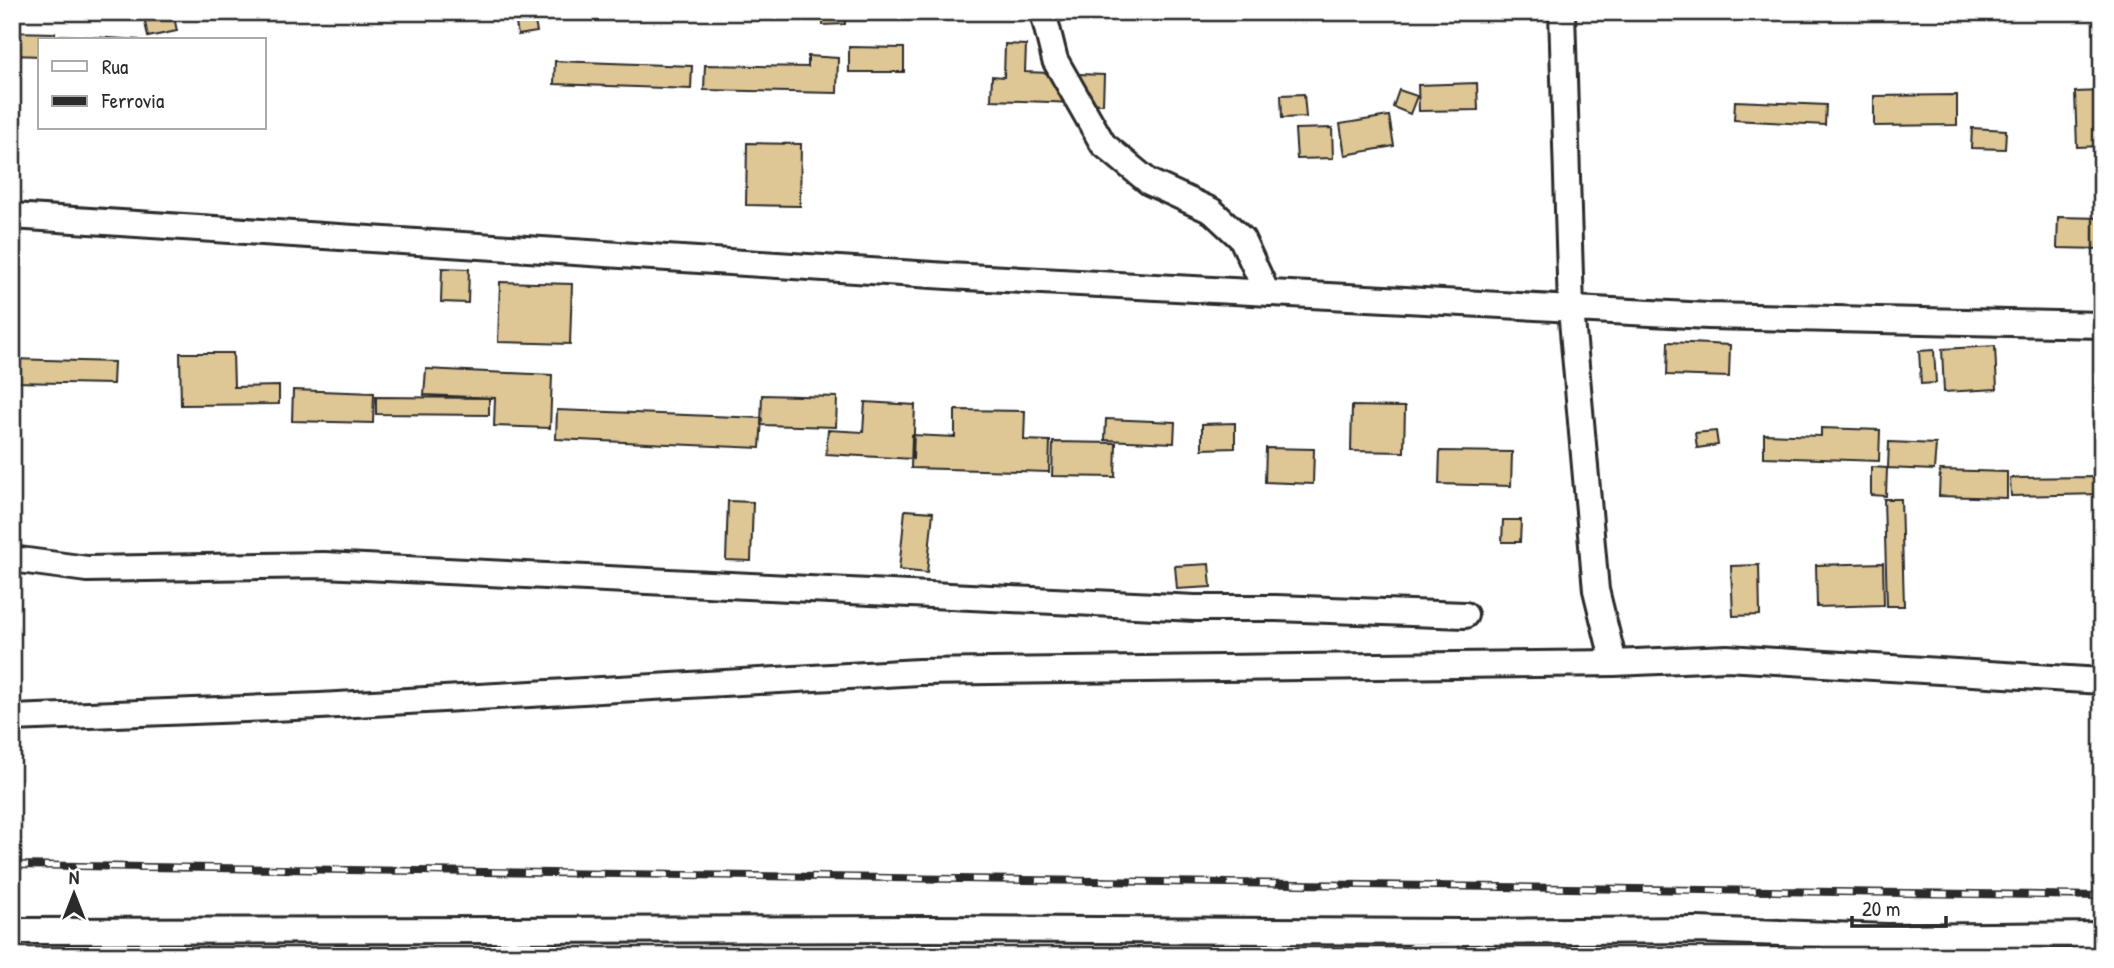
<svg xmlns="http://www.w3.org/2000/svg" width="2114" height="968" font-family="'Patrick Hand',sans-serif">
	<rect width="100%" height="100%" fill="#fff"/>
	<filter id="ink" filterUnits="userSpaceOnUse"><feTurbulence type="fractalNoise" baseFrequency=".0143" numOctaves="2"/><feDisplacementMap in="SourceGraphic" scale="14" xChannelSelector="R" yChannelSelector="G"/><feConvolveMatrix kernelMatrix="1 2 1 2 8 2 1 2 1" color-interpolation-filters="sRGB"/></filter>
	<g filter="url(#ink)">
		<path fill="#dec695" stroke="#2b2b2b" stroke-width="2" d="M143,12h30l4,19 -29,6z
			M514,12h19l4,20 -19,3z
			M823,12h22v12l-22,1z
			M12,32l43,1v7h-15v16l-28,-1z
			M61,35l79,5h-79z
			M1005,44l21,1 -1,27 79,3 -1,29 -112,-4 1,-24 12,1z
			M849,47l55,1v24h-55z
			M808,56l30,2 -1,35 -133,-3 1,-25 103,2z
			M555,61l137,5 -1,23 -137,-5z
			M1477,83l1,27 -59,1 -1,-26z
			M1399,90l18,6 -7,18 -17,-7z
			M2102,91v55l-25,1 -2,-55z
			M1304,94l2,23 -24,1 -1,-23z
			M1957,95v30l-83,1v-30z
			M1735,101l91,4 -1,20 -91,-5z
			M1389,116l5,30 -49,9 -5,-31z
			M1332,128l1,30 -36,1 -2,-30z
			M1972,128l34,2 -1,19 -34,-1z
			M747,143l54,1 -1,62 -54,-1z
			M2058,217l44,1v31l-45,-1z
			M442,268l27,1 -1,34 -27,-1z
			M500,282l72,2 -2,60 -72,-2z
			M1668,342l62,3 -1,32 -62,-2z
			M1995,346l2,43 -53,3 -2,-43z
			M1934,350l2,33 -15,1 -2,-33z
			M180,353h53l1,34 45,-1v18l-98,1z
			M12,359l102,3 -1,22 -101,-2z
			M426,369l126,6 -2,53 -56,-2 1,-28 -71,-3z
			M293,390l81,3 -1,30 -81,-2z
			M762,395l75,2 -1,30 -75,-2z
			M376,397l113,1v17l-113,-1z
			M865,402l50,3 -2,54 -87,-5 2,-24 35,2z
			M1352,406l53,1 -1,45 -53,-1z
			M557,410l205,8 -2,30 -204,-9z
			M955,410l70,1 -1,29 26,1 -1,31 -138,-4 1,-33 43,2z
			M1106,419l69,3 -1,21 -69,-3z
			M1235,423v25l-33,1v-25z
			M1821,428l59,2 -1,31 -115,-4v-23l57,2z
			M1716,431l2,14 -21,3 -2,-15z
			M1053,442l63,1 -1,34 -63,-1z
			M1889,442l47,2 -2,26 -46,-2z
			M1266,448l48,1 -1,35 -48,-2z
			M1440,451l72,1 -1,34 -72,-2z
			M1871,467l16,1 -1,28 -15,-1z
			M1940,470l67,2v26l-68,-2z
			M2102,477v17l-91,2 -1,-18z
			M1884,499h17l3,107h-17z
			M728,501l25,1 -2,59 -25,-1z
			M905,510l28,2 -6,61 -28,-3z
			M1503,520h18l-1,22h-18z
			M1883,563l1,42 -67,2 -1,-42z
			M1209,564l2,23 -34,2 -2,-23z
			M1759,565l1,50 -27,1 -2,-50z"/>
		<g fill="none" stroke-linecap="round" stroke-linejoin="round">
			<defs>
				<path id="street" d="M1043,12l12,48 48,84 46,38 63,29 30,28 25,54
					M1562,12l9,297 25,281 18,73
					M12,216l936,60 760,40 394,9
					M12,559l75,10 237,-4 871,43h81l189,7
					M12,718l308,-12 599,-34 695,-9 113,-5 375,23
					M12,931l915,-2 534,3 236,-2 190,7 215,-2
					M1832,941l37,15
					M1415,956l43,-23"/>
			</defs>
			<use href="#street" stroke="#2b2b2b" stroke-width="30"/>
			<use href="#street" stroke="#fff" stroke-width="24"/>
			<defs>
				<path id="rail" d="M12,865l2090,31"/>
			</defs>
			<use href="#rail" stroke="#2b2b2b" stroke-width="8"/>
			<use href="#rail" stroke="#fff" stroke-width="5" stroke-dasharray="16" stroke-linecap="butt"/>
		</g>
	</g>
	<rect width="2114" height="968" fill="none" stroke="#fff" stroke-width="42"/>
	<rect x="21" y="21" width="2072" height="926" fill="none" stroke="#2b2b2b" stroke-width="2.5" filter="url(#ink)"/>
	<rect x="38" y="38" width="228" height="91" fill="#ffffff" stroke="#aaaaaa" stroke-width="2"/>
	<rect x="52" y="61" width="35" height="10" fill="#ffffff" stroke="#aaaaaa" stroke-width="2"/>
	<text x="102" y="74" font-size="21" fill="#2b2b2b">Rua</text>
	<rect x="52" y="96" width="35" height="10" fill="#2b2b2b" stroke="#aaaaaa" stroke-width="2"/>
	<text x="102" y="108" font-size="21" fill="#2b2b2b">Ferrovia</text>
	<g transform="translate(74 894)" stroke="#ffffff" stroke-width="5" paint-order="stroke">
	<path d="M0-5L12 26L0 18L-12 26Z" fill="#2b2b2b"/>
	<text y="-10" font-size="19" font-weight="bold" text-anchor="middle" fill="#2b2b2b">N</text>
	</g>
	<path d="M1852 916v10h94v-10" fill="none" stroke="#2b2b2b" stroke-width="3.5"/>
	<text x="1862" y="916" font-size="21" fill="#2b2b2b" stroke="#ffffff" stroke-width="5" paint-order="stroke">20 m</text>
</svg>
